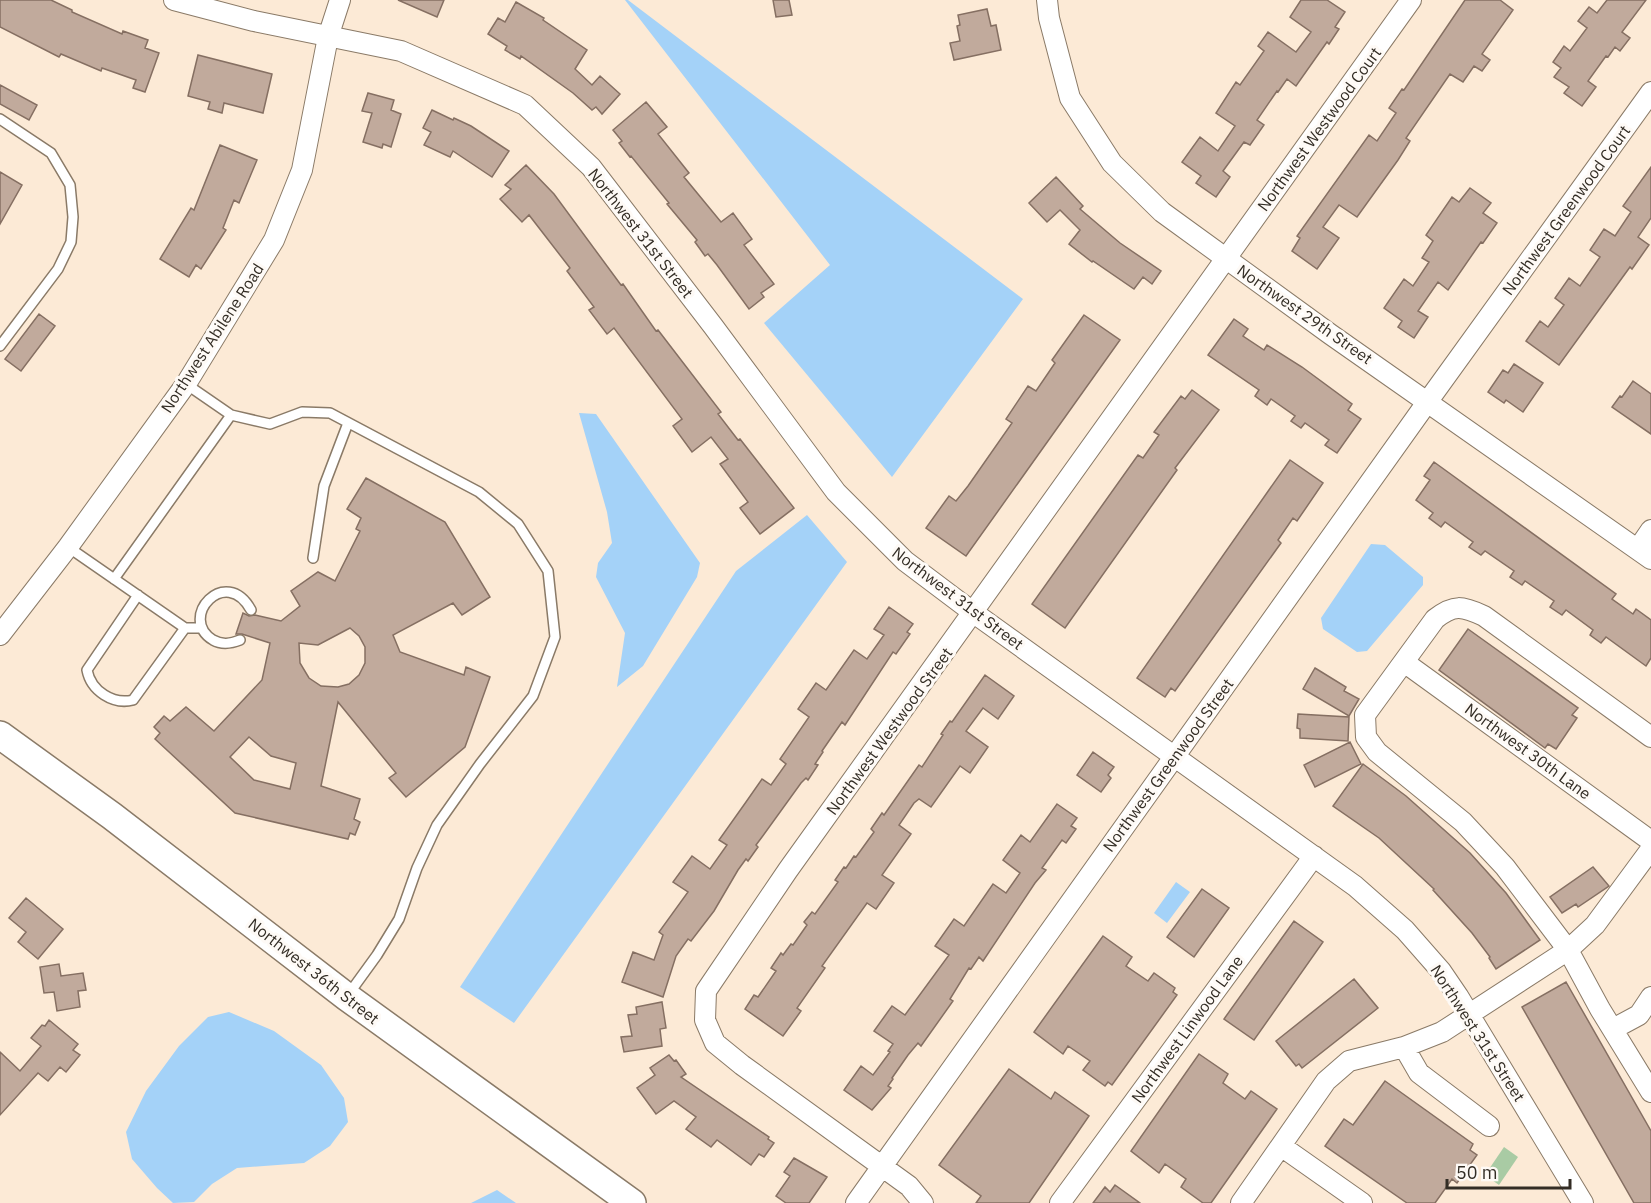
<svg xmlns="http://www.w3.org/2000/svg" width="1651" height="1203" font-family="'IBM Plex Sans',sans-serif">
	<rect width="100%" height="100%" fill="#fcead6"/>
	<path fill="#a9cba4" d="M1504,1147l14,10 -19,28 -14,-10z"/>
	<path fill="#a4d2f8" d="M625,0h3l395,299 -131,178 -128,-154 66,-58z
		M579,413l17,1 104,149 -3,14 -54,89 -26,21 8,-54 -29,-56 2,-14 14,-20 -5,-31z
		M807,515l40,47 -333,461 -54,-36 276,-416z
		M1371,544l14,1 38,32v8l-56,66 -10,1 -34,-23 -2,-11z
		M1176,882l14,10 -23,31 -13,-10z
		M229,1012l45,19 47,34 23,33 4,24 -18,24 -26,17 -67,5 -25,16 -18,18 -21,1 -16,-15 -25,-29 -6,-27 20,-41 33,-45 29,-29z
		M497,1190l19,13h-45z"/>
	<path fill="#c1aa9c" stroke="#856f62" stroke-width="1.5" fill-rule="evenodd" d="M0,0h51l21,10v2l50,22 1,-3 25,9 -3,8 14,5 -14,39 -12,-4 3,-8 -34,-12 -1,3 -40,-17 -2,3 -59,-30z
		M398,0h46l-7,17z
		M773,0h16l3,15 -16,2z
		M1301,0h26l18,12 -10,15 4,2 -10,15 -2,-2 -31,44 -9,-7 -9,13 -1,-1 -20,29 7,5 -14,20 -6,-3 -21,29 7,6 -14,20 -20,-14 5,-7 -19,-14 18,-25 18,14 17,-25 -19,-13 20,-31 4,3 24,-34 -6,-5 10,-14 28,20 15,-20 -21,-15z
		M1465,0h35l13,10 -31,44 8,6 -8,11 -8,-5 -11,16 -13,-8 -44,64 4,3 -12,19 -41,57 -18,-12 -16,22 16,11 -22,31 -25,-18 8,-13 -3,-2 72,-101 8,6 19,-28 -7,-5 13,-19 2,1z
		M1607,0h39l-24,32 8,6 -10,13 -5,-4 -7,10 -2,-1 -18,25 8,6 -14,19 -18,-13 5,-6 -15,-10 7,-9 -8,-6 11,-16 6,5 17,-23 -9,-7 11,-14 8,6z
		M516,2l28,16 -1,2 44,30 -12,19 17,16 8,-9 20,18 -18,20 -6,-7 -4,3 -19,-17 -52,-37 -1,3 -15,-9 2,-4 -19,-12 10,-16 7,4z
		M987,9l4,17 5,-1 5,25 -47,10 -4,-17 10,-2 -3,-15 3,-1 -2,-10z
		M198,55l74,19 -9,39 -39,-10 -2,10 -14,-4 2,-7 -22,-6z
		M0,85l37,20 -8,15 -29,-16z
		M368,93l26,7 -3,10 10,4 -10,33 -8,-3 -1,4 -19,-6 9,-29 -10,-2z
		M646,102l21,25 -9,7 31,39 -5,4 37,45 12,-9 19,26 -8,6 30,39 -13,9 3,4 -15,12 -32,-44 -9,-11 -3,2 -10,-14 2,-2 -30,-36 2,-1 -38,-47 -1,1 -11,-14 3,-2 -9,-11z
		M432,110l21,10 1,-2 17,8 38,25 -17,26 -39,-26 -3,6 -26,-12 7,-13 -8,-4z
		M220,145l37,15 -18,43 -5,-3 -11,28 3,2 -25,39 -5,-4 -7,12 -29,-18 31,-51 3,2z
		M526,165l28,29 67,91 2,-1 33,47 2,-1 63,82 -3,2 20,26 2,-1 54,69 -34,26 -20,-26 8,-6 -28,-38 8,-5 -17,-22 -19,15 -19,-26 9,-7 -68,-91 -7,6 -18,-24 5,-3 -27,-36 3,-3 -41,-53 -7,7 -22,-23 11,-10 -6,-4z
		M1651,167v51l-13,19 11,8 -17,24 -2,-2 -71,98 -33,-24 14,-20 8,6 16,-22 -9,-7 14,-20 11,8 20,-29 -10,-7 14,-21 11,7 16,-24 -8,-6z
		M0,172l22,13 -22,39z
		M1056,177l27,29 -3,3 40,34 41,28 -9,13 -9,-7 -9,12 -41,-28 -1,1 -23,-18 11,-14 -20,-20 -13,12 -18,-19z
		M1470,188l21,15 -8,10 14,10 -14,20 -2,-1 -33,48 -10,-8 -20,29 10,6 -14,21 -16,-11 4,-6 -18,-13 20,-29 9,7 16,-24 -7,-4 11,-17 -7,-6 26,-38 7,5z
		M39,314l16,12 -34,45 -16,-12z
		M1084,315l36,25 -154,216 -40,-28 23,-32 7,5 12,-15 44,-63 -6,-4 22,-33 8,5 19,-28 -3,-3z
		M1234,319l14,10 -5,7 21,14 3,-5 35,22 50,37 -4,6 13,9 -24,34 -12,-8 4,-5 -24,-17 -4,5 -10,-7 4,-5 -24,-17 -4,6 -12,-9 4,-6 -51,-35z
		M1514,364l29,19 -20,29 -17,-12 -2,3 -16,-11 15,-22 5,3z
		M1633,381l18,13v40l-39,-27 8,-11 2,1z
		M1192,390l27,20 -44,58 2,2 -112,158 -33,-24 106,-149 5,3 16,-23 -5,-3 27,-36 4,3z
		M1290,460l33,23 -26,38 -4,-3 -15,22 3,3 -106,148 -4,-3 -6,9 -28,-19z
		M1434,462l182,132 -4,5 21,15 3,-5 15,11v38l-5,8 -40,-29 -5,6 -11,-8 3,-5 -27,-20 -4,5 -12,-8 4,-6 -29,-20 -3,4 -12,-8 4,-6 -29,-20 -4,4 -12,-8 4,-5 -28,-20 -4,5 -12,-9 4,-5 -17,-13 14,-20 -6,-4z
		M366,478l79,44 45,75 -28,18 -9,-12 -60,32 7,17 64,23 2,-8 24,10 -25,70 -59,50 -17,-19 7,-5 -58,-71 -17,84 39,13 -6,20 6,3 -5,13 -5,-2 -2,6 -113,-26 -80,-74 5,-6 -6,-6 10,-11 6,5 16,-14 28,24 48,-51 8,-37 -28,-9h-6l7,-21 6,3 6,-1 26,6 19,-15 -9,-15 27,-19 17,9 25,-50 -4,-2 5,-11 -14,-9zM350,628l9,8 6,11v16l-6,12 -10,9 -11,3 -17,-1 -12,-8 -9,-15 -1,-20 19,2zM249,737l22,19 25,7 -6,26 -36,-9 -24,-23z
		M889,607l24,17 -6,8 3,2 -14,20 -3,-2 -48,73 -3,-3 -20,29 1,1 -8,12 3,1 -10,15 -2,-2 -5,5 -39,54 -6,8 2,2 -10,14 -2,-2 -8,11 -24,41 -23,30 -3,-2 -12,17 -13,41 -41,-15 11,-30 21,8 9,-25 -4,-3 29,-40 -15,-10 19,-26 18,13 17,-24 -8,-5 27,-38 16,-23 9,6 15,-21 -6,-5 29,-42 -11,-8 18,-26 10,7 28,-40 13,9 17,-24 -10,-6z
		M1468,629l110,79 -6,7 5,3 -21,31 -8,-5 -3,4 -106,-78z
		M1315,668l31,19 -2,4 15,8 -10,17 -46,-27z
		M985,675l29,21 -16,23 -15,-11 -17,23 22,16 -18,26 -10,-7 -29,41 -12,-8 -5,4 -15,22 12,9 -29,41 12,8 -18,26 -9,-6 -45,63 3,2 -28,40 4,3 -18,25 -38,-27 9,-14 4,2 18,-26 -5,-3 10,-15 2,2 8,-11 2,1 14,-20 -3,-3 8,-10 3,2 23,-32 -3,-2 9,-13 2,1 8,-12 2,1 18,-25 -3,-3 11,-16 2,2 35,-50 3,2 21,-32 -2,-1 9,-13 2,1z
		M1298,714l51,3 -1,24 -48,-3v-9l-3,-1z
		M1350,742l11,22 -46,23 -11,-22z
		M1093,752l21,15 -6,8 3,3 -10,14 -24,-17z
		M1363,764l43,32 64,57 36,40 34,47 -44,29 -7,-11 1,-1 -18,-24 -39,-43 1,-1 -55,-51 -46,-32z
		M1057,804l20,14 -6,8 5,3 -10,14 -4,-3 -20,28 4,2 -11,13 -52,78 -4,-4 -8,12 -2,-1 -19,31 3,2 -32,45 -3,-3 -10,12 -16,23 1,1 -5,7 3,2 -19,22 -28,-20 17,-24 12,9 17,-23 -2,-1 5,-7 -19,-13 18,-25 13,9 44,-60 -14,-9 19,-27 10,7 29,-42 13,9 14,-20 -17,-13 18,-25 9,7z
		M1593,867l16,19 -31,21 -2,-3 -14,9 -12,-16z
		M1202,889l27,19 -35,49 -27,-20z
		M26,898l37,31 -25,30 -20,-17 8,-10 -17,-14z
		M1294,921l29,21 -69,98 -30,-21z
		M1103,936l29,21 -6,9 22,15 6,-8 21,15 -2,4 4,3 -65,90 -4,-3 -3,4 -22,-16 7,-9 -22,-15 -5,8 -29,-22z
		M59,964l2,12 22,-3 3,17 -8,1 2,16 -23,4 -3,-19 -10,1 -4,-26z
		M1354,979l24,29 -76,60 -3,-4 -3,2 -20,-25z
		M1566,982l85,149v72h-17l-112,-196z
		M662,1002l4,26 -6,1 2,17 -38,6 -3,-15 11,-1 -4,-21 9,-1 -1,-7z
		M49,1020l29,24 -5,6 7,5 -14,17 -6,-5 -12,14 -10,-8 -38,42v-63l20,19 21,-25 -10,-8 11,-13 3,1z
		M1199,1054l29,20 -5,9 22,16 6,-8 26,18 -66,94h-8l-22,-16 5,-8 -21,-15 -6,9 -28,-22z
		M669,1055l5,6 2,-1 10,14 -5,3 88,60 -1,2 6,4 -10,14 -5,-3 -8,11 -34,-25 -6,7 -25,-18 10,-12 -22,-16 -18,13 -19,-26 18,-13 -5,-7z
		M1009,1069l42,30 4,-7 34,24 -60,87h-53l5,-7 -42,-31z
		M1385,1081l88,63 -3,6 7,5 -20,28 -5,-4 -17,24h-28l-82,-57 19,-27 9,6z
		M794,1158l33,19 -18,26h-23l-10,-7 14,-20 -6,-4z
		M1115,1185l25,18h-47l12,-16 5,5z"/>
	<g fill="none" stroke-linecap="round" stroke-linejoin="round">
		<defs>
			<path id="lane" d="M0,119l51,34 19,32 3,32 -2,25 -13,27 -58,77
				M186,384l45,31 39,9 32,-12 28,1 149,79 39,32 30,47 7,66 -22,59 -53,68 -43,61 -20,43 -18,51 -22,36 -29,40
				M68,547l117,81h17
				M313,558l11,-72 24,-63
				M114,579l117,-164
				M138,595l-51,75c4,21 26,35 46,30l52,-72
				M240,640c-10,4 -18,5 -27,0 -36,-22 13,-76 38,-30"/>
			<path id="street" d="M174,0l80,21 147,30 124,54 66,62 122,159 123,166 69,69 69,52 381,273 50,44 36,41 17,25 125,207
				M1047,0l2,18 21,80 42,65 50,49 168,122 321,225
				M1638,549l13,-19
				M0,635l68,-88 118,-163 88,-144 28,-70 26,-133 12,-37
				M1404,662l247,179
				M1651,737l-167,-121c-22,-10 -30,-12 -49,3l-70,96 1,22 11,15 86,70 42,45 63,83 32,59 51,83
				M1613,1029l26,-14 12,-18
				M1404,1047l15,26 70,53
				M1281,1146l81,57
				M856,1203l572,-802 223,-309
				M923,1203l-14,-17 -167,-121 -27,-22 -10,-23 1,-29 82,-121 623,-870
				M1060,1203l254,-347
				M1241,1203l85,-122 23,-20 55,-14 38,-15 126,-82 27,-25 56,-76"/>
			<path id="secondary" d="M0,735l112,81 235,181 285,206"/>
		</defs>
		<use href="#lane" stroke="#8a7a67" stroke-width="12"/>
		<use href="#street" stroke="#8a7a67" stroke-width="22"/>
		<use href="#secondary" stroke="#8a7a67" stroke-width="30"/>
		<use href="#lane" stroke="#fff" stroke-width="9"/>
		<use href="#street" stroke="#fff" stroke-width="20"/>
		<use href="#secondary" stroke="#fff" stroke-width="27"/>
	</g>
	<g text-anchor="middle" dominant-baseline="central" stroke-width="6" stroke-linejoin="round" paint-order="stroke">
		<g font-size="16" fill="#332d25" stroke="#fefaf6">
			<text transform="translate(1319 129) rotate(-54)">Northwest Westwood Court</text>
			<text transform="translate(1566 210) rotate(-54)">Northwest Greenwood Court</text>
			<text transform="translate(641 233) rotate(52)">Northwest 31st Street</text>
			<text transform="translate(1305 314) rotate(35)">Northwest 29th Street</text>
			<text transform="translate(212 338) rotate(-57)">Northwest Abilene Road</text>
			<text transform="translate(958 598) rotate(37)">Northwest 31st Street</text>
			<text transform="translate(889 731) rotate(-54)">Northwest Westwood Street</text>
			<text transform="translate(1528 751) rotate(36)">Northwest 30th Lane</text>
			<text transform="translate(1168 765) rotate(-54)">Northwest Greenwood Street</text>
			<text transform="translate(314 971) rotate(38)">Northwest 36th Street</text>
			<text transform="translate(1187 1029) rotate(-54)">Northwest Linwood Lane</text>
			<text transform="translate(1478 1033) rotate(57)">Northwest 31st Street</text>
		</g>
	</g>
	<path d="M1447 1179v9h123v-9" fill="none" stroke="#332d25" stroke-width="3"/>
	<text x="1456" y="1179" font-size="18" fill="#332d25" stroke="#fefaf6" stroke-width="4.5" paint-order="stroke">50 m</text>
</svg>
